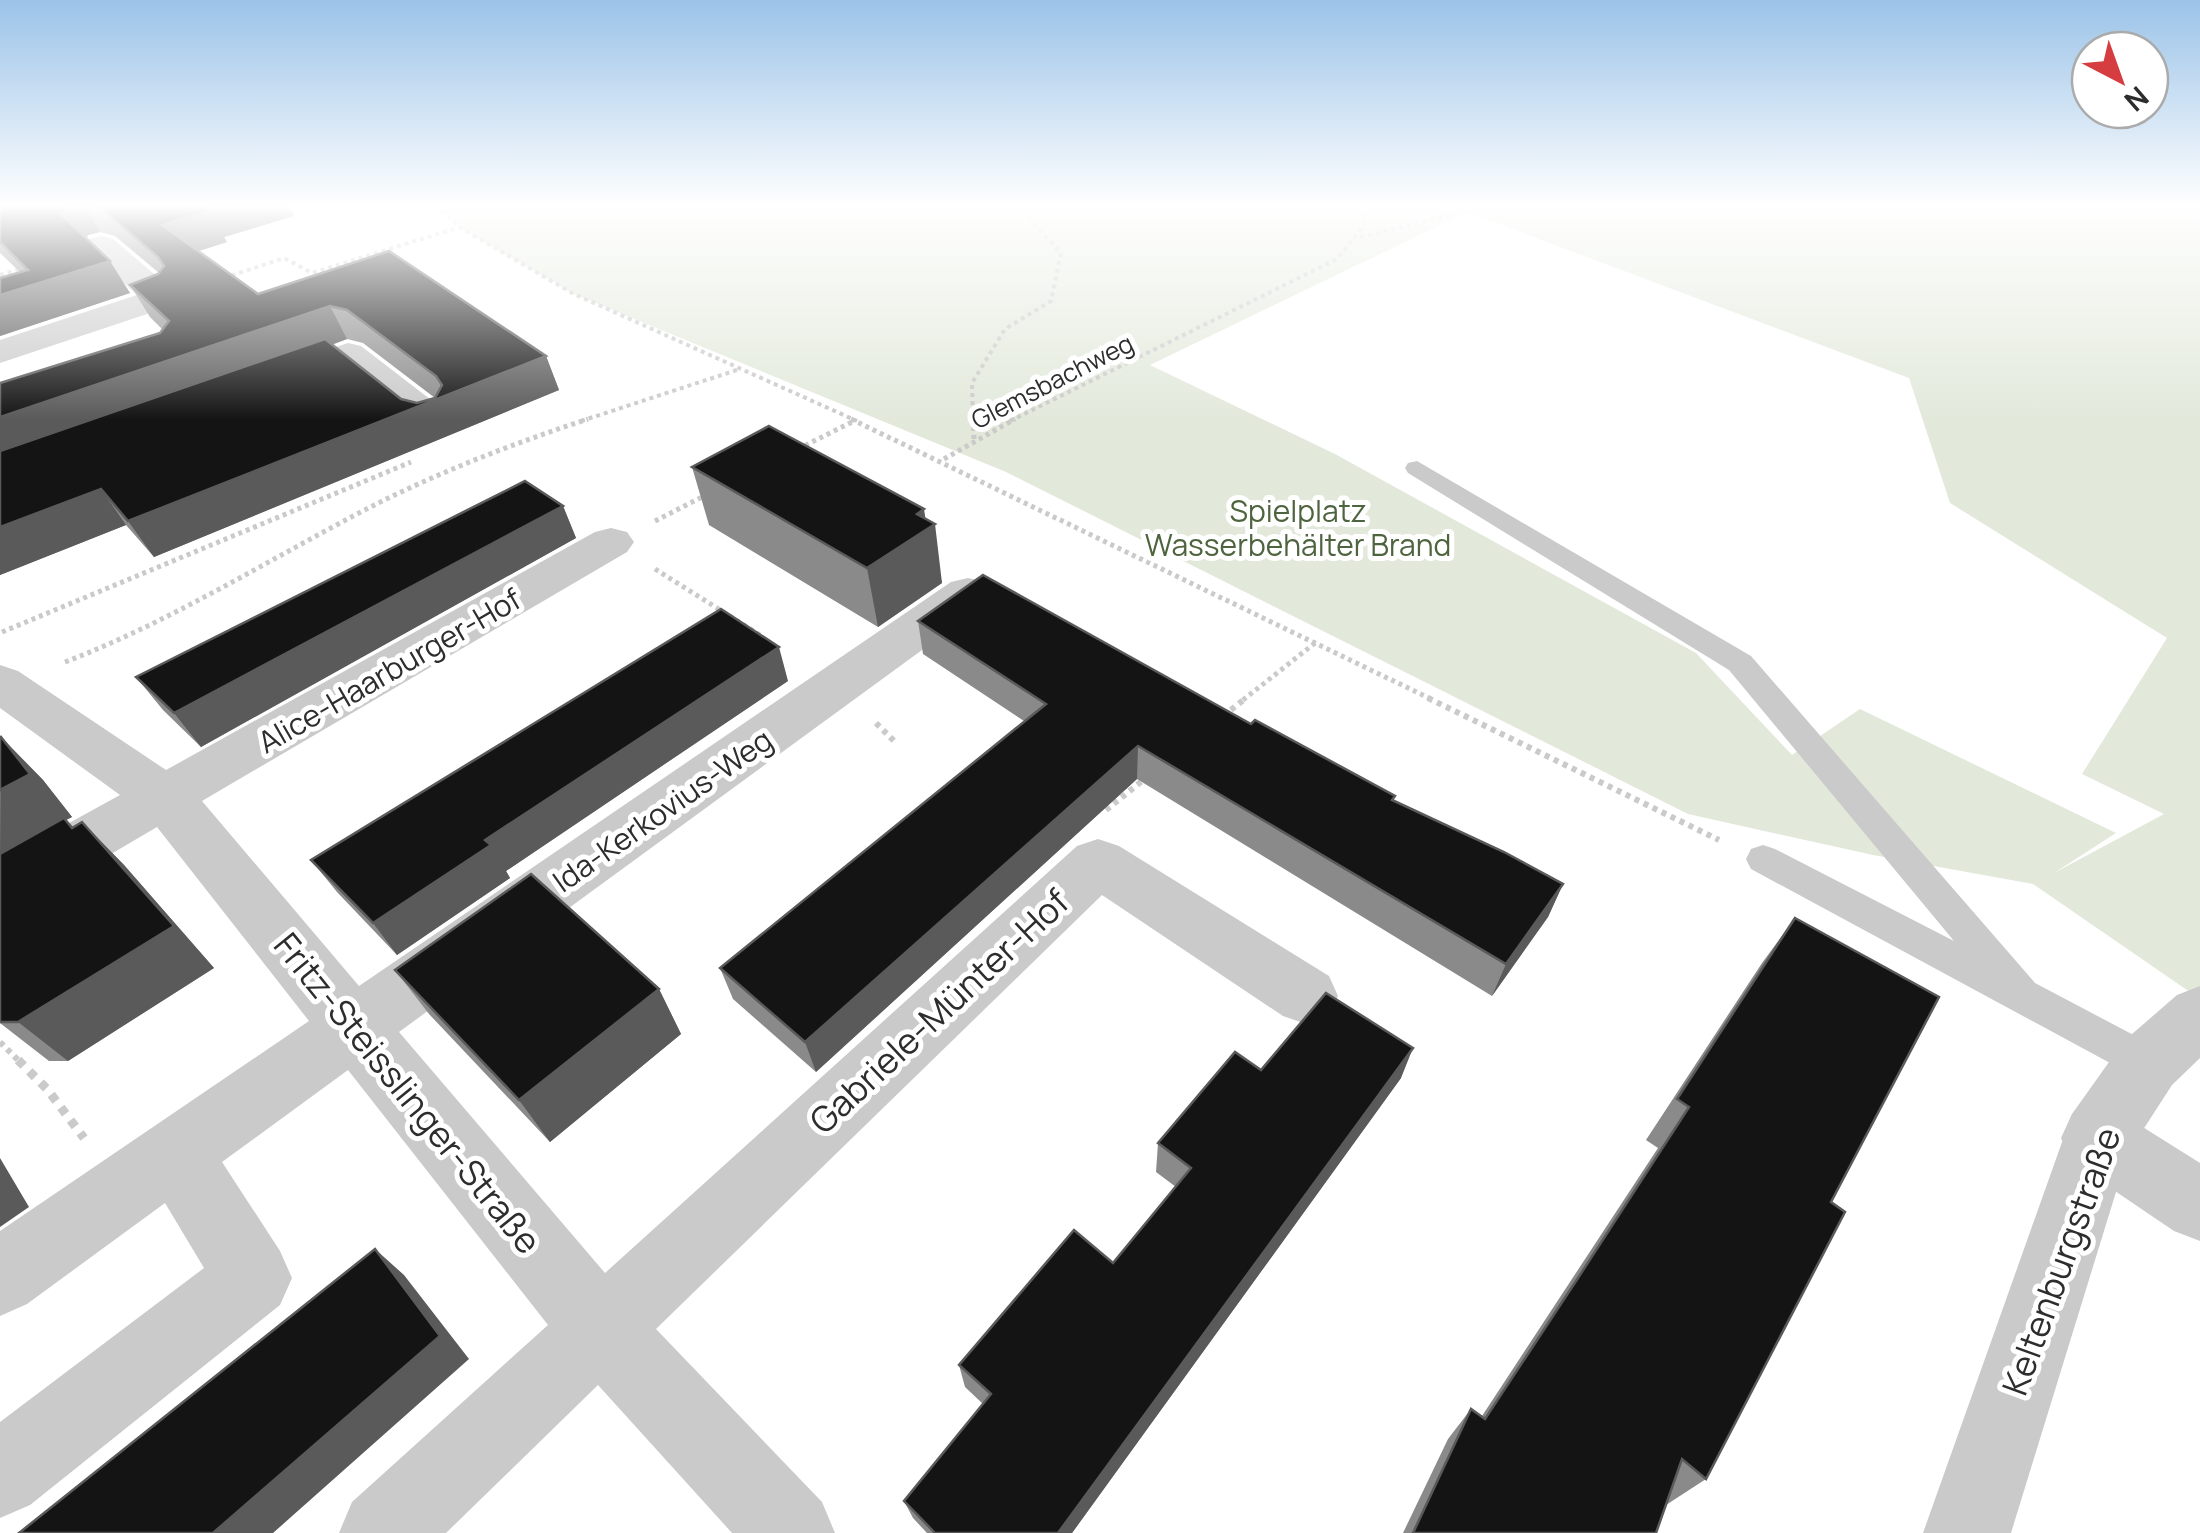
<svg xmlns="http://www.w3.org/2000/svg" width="2200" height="1533" font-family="Manrope,sans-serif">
	<rect width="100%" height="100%" fill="#fff"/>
	<path fill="#e2e9db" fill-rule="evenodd" d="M436,205h1764v794l-167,-115 -160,-29 -185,-41 -682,-342 -432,-178 -115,-67zM1467,212l442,166 41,125 217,135 -85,136 82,40 -110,59 62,-40 -256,-124 -68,46 -96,-102 -361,-199 -185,-89z"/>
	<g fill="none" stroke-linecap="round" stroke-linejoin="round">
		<path stroke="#cacaca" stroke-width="4" stroke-dasharray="4 4" stroke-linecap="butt" d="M436,205l23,22 115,67 283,127
			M1360,237l135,-32
			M0,275l23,-7
			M224,278l60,-20 28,15 145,-45
			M581,421l159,-52
			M973,421l-1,-38 33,-54 46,-28 10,-48 -28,-30 -9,-18
			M1010,421l327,-162 25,-31 4,-23"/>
		<path stroke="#cacaca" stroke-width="5" stroke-dasharray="4 4" stroke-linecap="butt" d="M851,419l582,281
			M973,419l1,20
			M798,449l56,-28
			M944,459l71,-40
			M655,521l51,-26
			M655,569l108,68
			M2,632l409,-170
			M65,662c102,-39 195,-97 292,-148 74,-39 152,-69 231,-95
			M1243,700l72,-57"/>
		<path stroke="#cacaca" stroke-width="6" stroke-dasharray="5 5" stroke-linecap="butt" d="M1428,698l291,142
			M1223,716l23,-18
			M876,723l21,21
			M1106,810l41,-33
			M0,1042l21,21"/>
		<path stroke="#cacaca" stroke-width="9" stroke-dasharray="8 8" stroke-linecap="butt" d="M18,1060l29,29 37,49"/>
		<path fill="#cacaca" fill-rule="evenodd" d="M1417,461l334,195 284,327 127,67 6,13 -6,13 -14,5 -14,-5 -383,-207 -5,-10 5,-10 12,-4 12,4 179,92 -225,-271 -321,-197 -3,-5 3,-5z"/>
		<path fill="#cacaca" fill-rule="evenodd" d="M101,236l12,3 61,52 5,7 -5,7 -174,58v-23l137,-45 -52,-49 4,-7z
			M348,343l13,3 87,67 6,9 -6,9 -14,3 -14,-3 -77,-62 -67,23 -14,-4 -5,-8 5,-8z
			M611,528l16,4 7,10 -7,10 -425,249 157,185 592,-404 17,-4 17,4 7,11 -7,11 -586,428 206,241 472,-427 21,-7 21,7 210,130 9,20 -9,20 -23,8 -23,-8 -181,-121 -446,434 166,173 13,31h-103l-134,-148 -152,148h-107l13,-31 196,-177 -200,-255 -126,92 58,89 12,27 -12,27 -250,200 -30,13v-96l204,-154 -39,-65 -138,101 -27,12v-85l309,-210 -152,-194 -136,80 -21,7v-53l120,-66 -120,-87v-43l18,6 148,99 429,-238z
			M2097,1104l25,10 78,49v78l-26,-10 -102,-69 -11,-24 11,-24z"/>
		<path fill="#cacaca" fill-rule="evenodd" d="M2200,986v72l-28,27 -44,68 -117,380h-88l149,-419 52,-73 53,-46z"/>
	</g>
	<path fill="#8a8a8a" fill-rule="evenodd" d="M0,205h289l5,11 -70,21 3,5 -29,9 60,43 131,-43 157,105 13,34 -405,167 -28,-32 -126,50v-192l160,-50 2,-4 -12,-12 -20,-32 29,-12 -44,-37 -15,-4 -12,3 -2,3 44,55 -130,43v-58l20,-6 -20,-19zM347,339l16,4 72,55 -18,5 -16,-4 -69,-54z
		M692,467l234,52 16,64 -64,44 -169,-102z
		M563,506l13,32 -375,209 -38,-37 -27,-33z
		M918,621l333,103 143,77 169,83 -15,33 -56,79 -355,-217 -321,293 -83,-73 -13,-31 304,-247 -101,-67z
		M788,681l-282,190 4,7 -113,77 -60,-63 -26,-32z
		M1,737l42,43 29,37 -6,3 7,7 9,-5 42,43 90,103 -146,93h-19l-49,-38v-285z
		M1795,918l36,284 -125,277 -40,26 -10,28h-253l45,-94 23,-30 11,7 176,-268 -12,-8 116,-177z
		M395,970l264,19 22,45 -131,108 -121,-128z
		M1261,1070l140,8 -329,455h-145l-14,-15 -9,-17 79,-97 -18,-17 -6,-22 154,-102 63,-76 -20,-15 2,-29z"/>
	<path fill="#5a5a5a" d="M68,205h16l16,27 -12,3 -7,12 -19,-32z
		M210,205h79l5,11 -70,21 3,5 -47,15 -18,-32z
		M110,261l20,32 -130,43v-41z
		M330,306l17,33 -347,122v-44z
		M546,356l13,34 -405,167 -26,-36z
		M101,489l25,36 -126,50v-48z
		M563,506l13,32 -375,209 -27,-34z
		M924,509l3,20 8,-5 7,59 -64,44 -11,-59 50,-54z
		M779,647l9,34 -282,190 4,7 -113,77 -24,-32 112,-83z
		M1,737l42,43 29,37 -6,3 40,41 -106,-4z
		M1138,746l-1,33 -321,293 -11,-30z
		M82,822l42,43 90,103 -146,93 -50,-39z
		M1563,884l-15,33 -56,79 14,-32z
		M659,989l22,45 -131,108 -31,-42z
		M1413,1048l-12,30 -329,455h-14z
		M0,1158l29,49 -29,20z
		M375,1249l29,26 65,84 -196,174h-60z"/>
	<path fill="#141414" stroke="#5a5a5a" stroke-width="2.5" d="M0,205h68l-6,10 48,46 -110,34v-17l28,-8 -28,-28z
		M97,205h113l-5,2 6,4 -49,14 96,69 131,-43 157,105 -418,165 -27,-32 -101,38v-76l325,-112 76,60 16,4 18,-5 7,-13 -6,-9 -89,-66 -17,-4 -330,111v-34l160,-50 9,-12 -39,-36 28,-11 6,-8 -6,-9z
		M769,426l155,83 -7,5 18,10 -68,44 -175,-101z
		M525,481l38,25 -389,207 -38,-36z
		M983,575l268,149 4,-4 140,76 -3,4 112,52 59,32 -57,80 -368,-218 -333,296 -85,-74 326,-264 -128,-83z
		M721,609l58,38 -294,193 6,5 -118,78 -62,-63z
		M1,737l29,37 -30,16v-52z
		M64,818l8,10 10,-6 92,104 -156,96h-18v-168z
		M531,874l128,115 -140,111 -124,-130z
		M1795,918l144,79 -108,205 14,10 -139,267 -24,-20 -26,74h-243l58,-124 14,10 93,-141 111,-171 -12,-8z
		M1326,993l87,55 -355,485h-123l-31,-32 87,-107 -32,-29 115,-135 39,33 78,-95 -33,-25 77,-91 26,18z
		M375,1249l65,87 -227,197h-194z"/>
	<linearGradient id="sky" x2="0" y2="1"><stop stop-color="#9bc3e8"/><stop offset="0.49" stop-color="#fff"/><stop offset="1" stop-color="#fff" stop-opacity="0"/></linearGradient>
	<rect width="2200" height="420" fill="url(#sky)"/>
	<g text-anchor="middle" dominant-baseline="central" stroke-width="10" stroke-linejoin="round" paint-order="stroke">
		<g font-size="25" fill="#2d2d2d" stroke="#fff">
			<text transform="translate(1052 381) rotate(-27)">Glemsbachweg</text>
		</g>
		<g font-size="30" fill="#4e643e" stroke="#fff">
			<text x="1298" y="510">Spielplatz<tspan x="1298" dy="34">Wasserbehälter Brand</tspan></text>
		</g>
		<g font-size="30" fill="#2d2d2d" stroke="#fff">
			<text transform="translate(389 670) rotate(-30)">Alice-Haarburger-Hof</text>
			<text transform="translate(662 810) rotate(-35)">Ida-Kerkovius-Weg</text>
		</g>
		<g font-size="35" fill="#2d2d2d" stroke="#fff">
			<text transform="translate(939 1011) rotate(-43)">Gabriele-Münter-Hof</text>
			<text transform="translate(408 1093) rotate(51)">Fritz-Steisslinger-Straße</text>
			<text transform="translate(2061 1261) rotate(-70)">Keltenburgstraße</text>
		</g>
	</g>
	<g transform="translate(2120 80) rotate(139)"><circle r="48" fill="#ffffff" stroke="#ababab" stroke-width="2.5"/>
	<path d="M0-8L18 38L0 25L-18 38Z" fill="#d53d40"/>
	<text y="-15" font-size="28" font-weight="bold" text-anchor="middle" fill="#2d2d2d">N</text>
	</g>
</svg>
